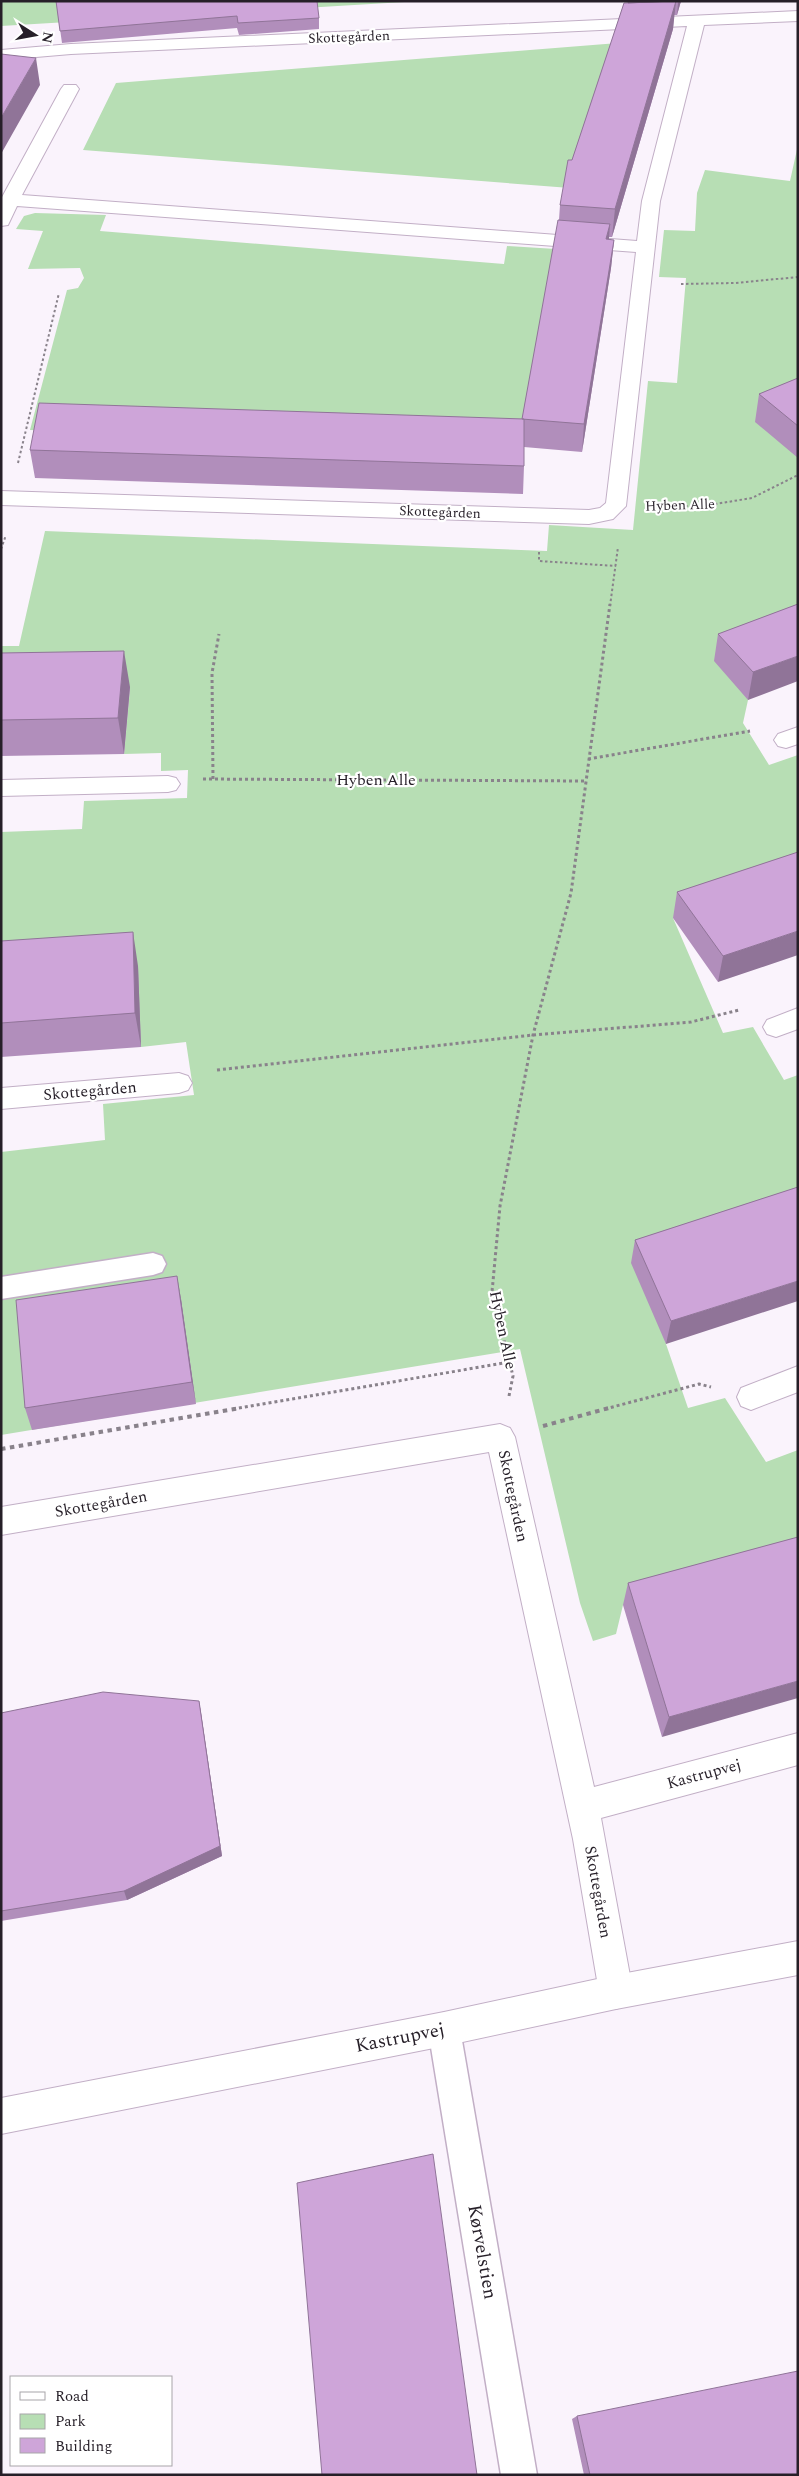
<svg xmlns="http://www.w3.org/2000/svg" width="799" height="2476" font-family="Spectral,serif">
	<rect width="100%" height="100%" fill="#faf3fc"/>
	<path fill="#b7deb4" d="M1,1h420l-420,25z
		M618,43l-48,145 -487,-38 33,-67z
		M798,145v485l-50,70 -5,23 26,42 29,-10v122l-125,41 50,115 30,-6 31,53 14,-5v134l-132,135 22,64 37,-10 41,64 32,-12v107l-175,48 -7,29 -23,7 -13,-38 -60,-254 -519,86v-283l104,-12 -2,-36 91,-9 -8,-53 -45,5 -140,-71v-144l81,-3 2,-28 103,-3 1,-28 -27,1v-18l-37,1 6,-66 -129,51v-93h18l26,-115 502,20 2,-26 84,5 15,-149 29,2 9,-105 -27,-1 5,-47 31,1 2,-38 8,-23 85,11z
		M35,213l71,2 -6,16 404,33 3,-18 49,3 -33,198 -493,-17 37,-140 11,-2 6,-10 -4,-10 -52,1 15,-38 -27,-2 8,-13z"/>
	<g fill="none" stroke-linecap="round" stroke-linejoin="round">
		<defs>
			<path id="lane" d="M153,1253l9,3 4,8 -4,8 -9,3 -152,24v-22z
				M444,2013l12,4 4,12 77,446h-36l-73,-446 4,-12z"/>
			<path id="street" d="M798,11v10l-94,4 -44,176 -34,305 -13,13 -24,5 -588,-19v-14l588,19 11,-2 6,-5 30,-251 -619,-46 -9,19 -7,1v-27l60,-110 3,-4h12l3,4 -57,106 615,46 5,-40 45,-175 -616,28 -70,6v-10l70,-6z
				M798,727v17l-12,4 -8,-2 -4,-6 4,-6z
				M168,776l8,2 4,6 -4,6 -8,2 -167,4v-16z
				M798,1008v21l-22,8 -9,-3 -4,-7 4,-7z
				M179,1073l9,3 4,7 -4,7 -9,3 -178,16v-21z
				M798,1366v26l-47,18 -10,-4 -4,-9 4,-9z
				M500,1424l10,4 5,9 79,350 204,-54v32l-197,53 32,174 -5,12 -12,5 -12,-5 -5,-12 -26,-153 -84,-387 -488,83v-28z"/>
			<path id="secondary" d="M798,1941v34l-182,34 -172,37 -443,88v-36l443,-86 172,-37z"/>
		</defs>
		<use href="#lane" stroke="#c2afc6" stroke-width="3"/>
		<use href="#street" stroke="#c2afc6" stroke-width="2"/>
		<use href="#secondary" stroke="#c2afc6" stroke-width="2"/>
		<path stroke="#89828b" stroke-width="2" stroke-dasharray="2.5 2.5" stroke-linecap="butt" d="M681,284l54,-1 63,-6
			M18,463l41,-170
			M655,506h48l49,-8 46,-23
			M1,549l5,-14
			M539,552v9l77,5
			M610,606l8,-59"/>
		<path stroke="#89828b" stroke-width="3" stroke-dasharray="3 3" stroke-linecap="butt" d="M588,759l162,-28
			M203,779l382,2
			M213,779l-1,-106 7,-39
			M217,1070l316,-35 158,-13 48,-12
			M509,1396l4,-20 -21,-84 8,-86 33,-171 38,-142 39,-289
			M233,1409l277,-47
			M605,1409l94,-25 12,3"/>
		<path stroke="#89828b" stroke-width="4" stroke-dasharray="4.5 4.5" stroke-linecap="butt" d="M543,1426l66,-18
			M1,1449l239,-41"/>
		<use href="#lane" fill="#fff" fill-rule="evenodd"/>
		<use href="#street" fill="#fff" fill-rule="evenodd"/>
		<use href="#secondary" fill="#fff" fill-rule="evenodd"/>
	</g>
	<path fill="#b18ebb" d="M56,1l263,17v11l-80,6 -2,-7 -175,15z
		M681,1l-4,14h-3l-1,14 -61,208h-3v3h5l-3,28 -29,184 -58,-5v19l-1,28 -488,-16 -5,-28 492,-31 37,-199 1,-15 12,-45 52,-157z
		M798,378v80l-43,-36 4,-28z
		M798,604l-50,96 -34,-39 4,-27z
		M1,653l129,34 -6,67 -123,2z
		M798,852l-80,130 -45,-64 4,-26z
		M1,941l137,25 3,81 -140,10z
		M798,1187l-132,157 -35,-81 4,-23z
		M181,1299l15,105 -164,26 -7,-22z
		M798,1537l-136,200 -39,-132 5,-22z
		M199,1701l2,12 21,143 -95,44 -126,21v-208z
		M577,2416l221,59h-214l-12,-56z"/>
	<path fill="#907498" d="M676,1l-3,28 -61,208 3,-28z
		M679,1h2l-4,14 1,-12z
		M36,58l4,27 -39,69v-36z
		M610,224l-2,28 -2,-13z
		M614,240l-3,28 -29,184 2,-28z
		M124,651l6,36 -6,67 -6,-36z
		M798,656v25l-50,19 5,-28z
		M798,931v24l-80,27 5,-26z
		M133,932l5,34 3,81 -6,-34z
		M177,1276l4,23 15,105 -4,-22z
		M798,1281v20l-132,43 5,-23z
		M798,1681v17l-136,39 7,-20z
		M199,1701l2,12 21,143 -95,44 -3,-9z"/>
	<path fill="#cea5d9" stroke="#907498" d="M56,1h261l2,17 -81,5 -1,-7 -177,15z
		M629,1h44l-45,2z
		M676,1l-61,208 -55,-4 8,-45h4l52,-157z
		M1,54l35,4 -35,60z
		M558,220l52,4 -4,15 8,1 -30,184 -62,-5z
		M798,378v48l-39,-32z
		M39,403l485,16v47l-494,-16z
		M798,604v52l-45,16 -35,-38z
		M124,651l-6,67 -117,2v-67z
		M798,852v79l-75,25 -46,-64z
		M133,932l2,81 -134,10v-82z
		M798,1187v94l-127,40 -36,-81z
		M177,1276l15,106 -167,26 -9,-108z
		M798,1537v144l-129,36 -41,-134z
		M103,1692l96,9 21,145 -96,45 -123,20v-198z
		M433,2154l44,321h-155l-25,-292z
		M798,2371v104h-208l-13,-59z"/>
	<g text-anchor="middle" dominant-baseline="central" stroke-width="4.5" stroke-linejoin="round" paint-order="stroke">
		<g font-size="14" fill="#261f28" stroke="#fff">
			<text transform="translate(349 37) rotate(-2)">Skottegården</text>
			<text transform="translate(680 505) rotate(-2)">Hyben Alle</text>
			<text transform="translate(440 512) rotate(2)">Skottegården</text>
		</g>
		<g font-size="16" fill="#261f28" stroke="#fff">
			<text x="376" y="780">Hyben Alle</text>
			<text transform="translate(90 1091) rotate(-5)">Skottegården</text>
			<text transform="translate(503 1330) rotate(78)">Hyben Alle</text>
			<text transform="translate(513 1496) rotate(78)">Skottegården</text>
			<text transform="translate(101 1504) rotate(-10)">Skottegården</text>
			<text transform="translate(704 1774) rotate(-15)">Kastrupvej</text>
			<text transform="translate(598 1892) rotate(80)">Skottegården</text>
		</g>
		<g font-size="19" fill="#261f28" stroke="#fff">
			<text transform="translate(400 2038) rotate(-11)">Kastrupvej</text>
			<text transform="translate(482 2252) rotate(80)">Kørvelstien</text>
		</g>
	</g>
	<rect width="799" height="2476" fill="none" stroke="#261f28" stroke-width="5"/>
	<rect x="10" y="2376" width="162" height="90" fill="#ffffff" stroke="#a8a5a9"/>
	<rect x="20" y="2392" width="25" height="8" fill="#ffffff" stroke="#a8a5a9"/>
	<text x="55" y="2401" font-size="15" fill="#261f28">Road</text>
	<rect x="20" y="2414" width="25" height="15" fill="#b7deb4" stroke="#a8a5a9"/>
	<text x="55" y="2426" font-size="15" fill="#261f28">Park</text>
	<rect x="20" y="2438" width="25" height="15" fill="#cea5d9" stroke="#a8a5a9"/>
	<text x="55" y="2451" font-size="15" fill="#261f28">Building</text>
	<g transform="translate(35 35) rotate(101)" stroke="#ffffff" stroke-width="4" paint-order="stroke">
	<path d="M0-4L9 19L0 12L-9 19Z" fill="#261f28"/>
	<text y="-8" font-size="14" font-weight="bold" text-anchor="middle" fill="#261f28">N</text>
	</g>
</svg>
